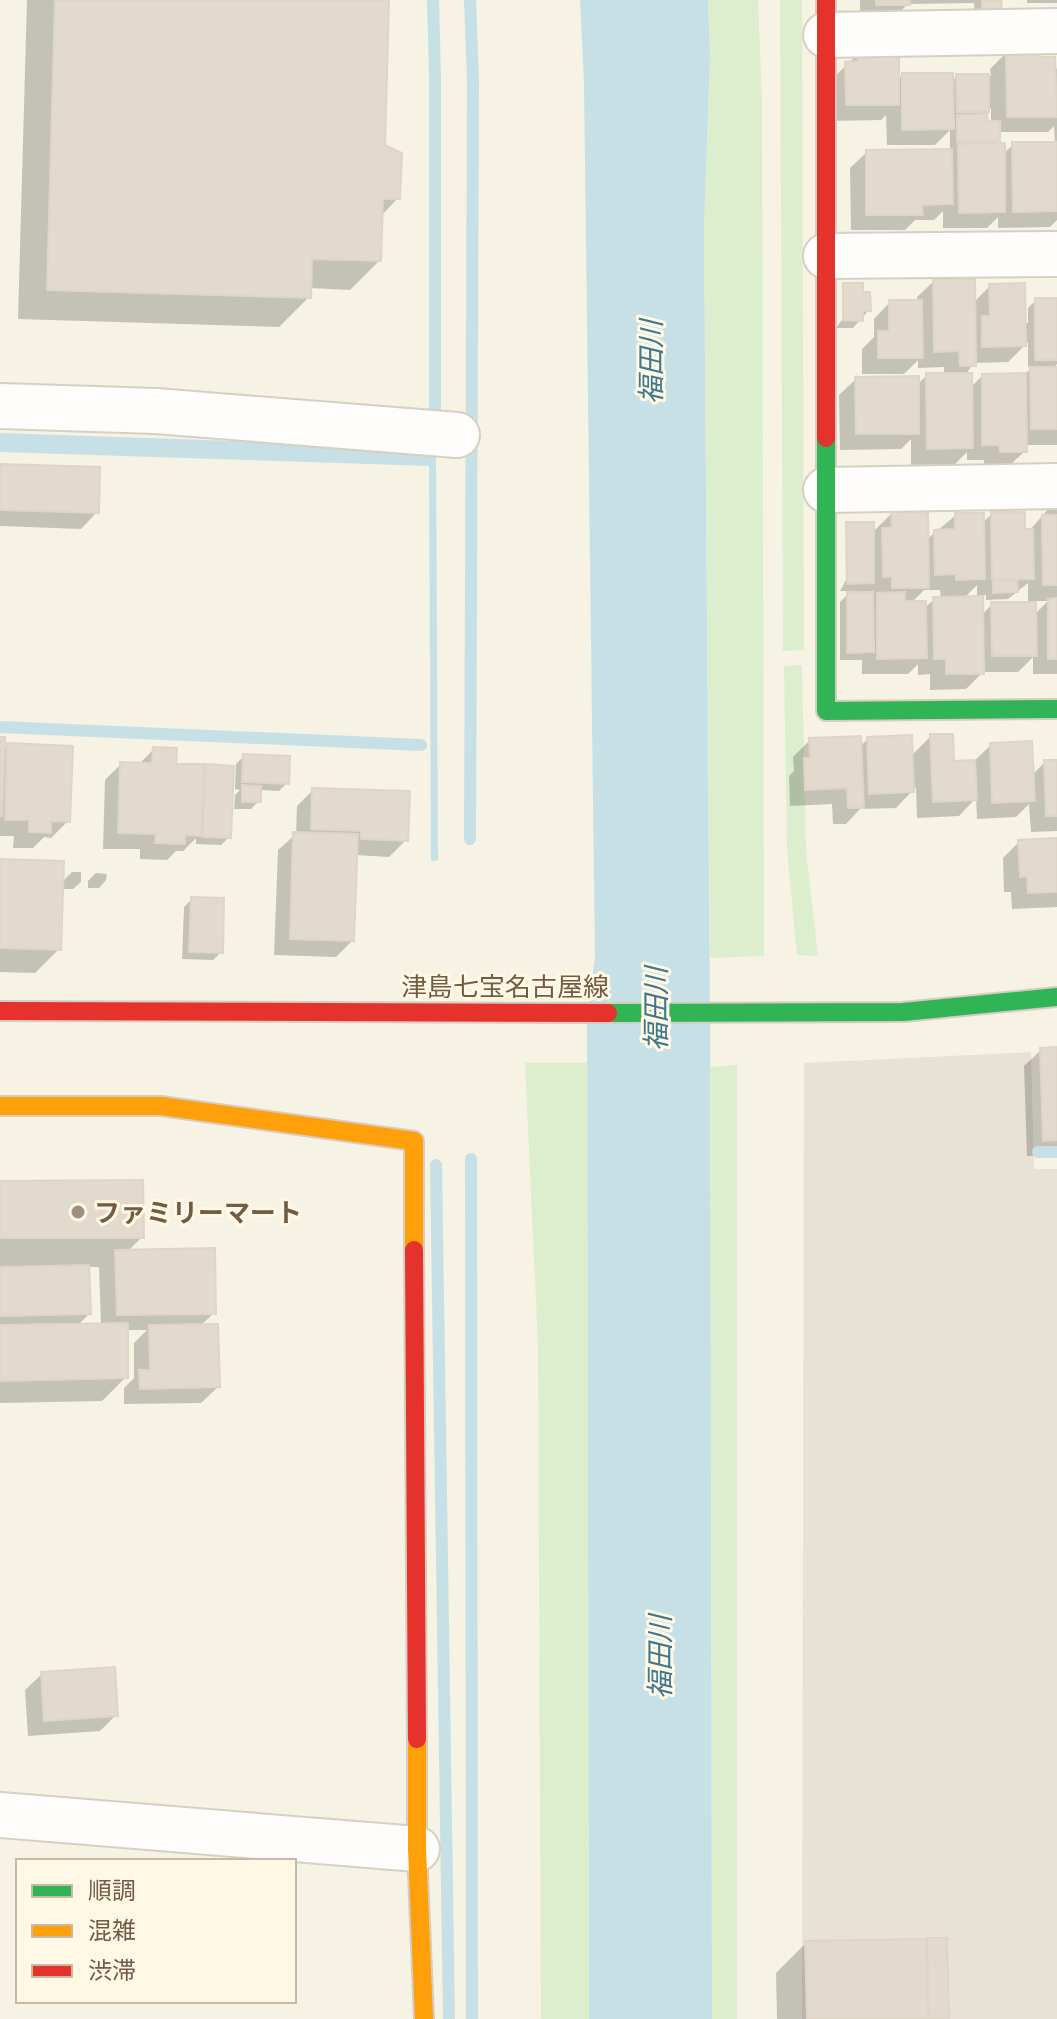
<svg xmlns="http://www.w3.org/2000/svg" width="1057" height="2019" font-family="'Noto Sans','Noto Sans JP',sans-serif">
	<rect width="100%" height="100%" fill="#f6f2e4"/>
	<path fill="#e8e1d5" d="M1031,1052l3,117h23v850h-255l2,-956z"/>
	<path fill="#ddeece" d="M708,0h50l4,99 2,857 -54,2 -6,-728 6,-176z
		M780,0h22l2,650 -21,1z
		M802,665l4,185 12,106 -21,-1 -10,-107 -3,-182z
		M525,1063h62l2,956h-48l-3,-675z
		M737,1065v954h-25l-2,-952z"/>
	<path fill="#c6e0e5" d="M580,0h128l2,54 -6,176 6,785 2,1004h-123l-2,-1008 8,-53 -11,-876z
		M0,433l436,15 2,412 -7,1 -2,-395 -429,-14z"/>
	<path fill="#0003" fill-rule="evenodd" d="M27,0h360l-4,146 15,52 -17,18 -1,44 -30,30 -41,-2v9l-30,30 -261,-8z
		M860,0h139l-24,20 -1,-17 -66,1 -17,16 -31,1z
		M1027,0h30v3h-30z
		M1007,52l31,7 15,13 4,-4v152l-7,7 -52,1v-11l-11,11h-44v-17l-9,9h-19l-10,10h-54l-1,-62 17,-16 83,-1v-21l-15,15h-48l-1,-30 -5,5 -51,1v-40l29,-28 38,28 5,-6 49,7 6,-6h34l-1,-7zM991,108v15h-5l-4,-7zM1054,126l1,18h-42l-10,11 -10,-10 5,-5v-8h50z
		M934,281l40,21 16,-16 34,37h4v-15l8,-8h21v64l-5,5h5v76h-33l1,6 -17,16 -24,1v-8h-17v-8l-12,12 -44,1v-26l-10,10 -61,1 -1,-55 17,-16 61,6 10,-10h17v-8l-26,1v-8l-14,14h-42v-25l12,-12v-18l16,-17h27v-5zM1028,342v25h4l-8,9h-42l-12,12 -5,-13 9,-12 34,-1z
		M861,294l8,16 -16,18h-17z
		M0,466l97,46 -16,17 -81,-3z
		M1057,499v175h-24v-17l-15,15h-35l-17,17 -36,1v-16l-12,1v-11l-10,10h-46v-14h-22v-58l11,-11h-11l32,-58 20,-20 34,27 30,-25 26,8 10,-9 31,17h6zM1028,583v21h-36l-10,11 -1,-19 5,-1v5l22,-1zM977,585v13l-14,1zM924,590h16l1,9h-7l-10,10 -13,-6zM1034,601h14l-14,14z
		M931,736l21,27 21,-1 18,-17 41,30 13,-13h12v69l-26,1 -2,-28 -13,13 -39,2 -1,-21 -17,18 -42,2 -1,-31 -20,21 -36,1 -14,15h-13l-1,-20 -42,2 -1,-30 5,-5 -1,-14 17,-17 49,7 9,-8 43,17z
		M0,739l3,12 5,-6 60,76 -17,17 -7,-1 -11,11h-20l1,-12h-14z
		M154,749l20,17 28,5 5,-5 22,71 -8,8 -25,-1v-6l-13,13h-7l-9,9 -27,-1v-10h-37l2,-69 16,-16h18z
		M244,756l43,27 -8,8 -20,-1v11l-8,8h-17l1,-14 5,-5 -5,-1 1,-25z
		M313,790l93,50 -17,17 -34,-2 -3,86 -16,16 -62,-2 4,-105 18,-16 1,-28z
		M1057,840v67l-45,2 -1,-17h-7l-1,-34 16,-16z
		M0,861l62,21 10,-10h9v10l-8,7h-12l-2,60 -24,24 -35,-1z
		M96,873l11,1 -1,6 -7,8h-11v-7z
		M192,899l29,53 -8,8 -31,-1 2,-52z
		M1057,1049v106l-30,1 -3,-90 17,-16z
		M0,1183l142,54 -15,15 87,61 -14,13 18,61 -17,16 -77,1v-16l10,-10v-35l13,-13h-21v47l-24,24 -102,2zM88,1267h11l2,58 -24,1 12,-12z
		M42,1674l74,41 -16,16 -72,5 -3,-46z
		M928,1940l19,79h-170l-1,-46 30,-30 118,1z"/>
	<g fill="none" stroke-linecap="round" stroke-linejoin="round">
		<path stroke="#c6e0e5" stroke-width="12" d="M433,0l2,75v336
			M0,727l421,18
			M470,839l3,-759 -3,-80
			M1038,1152h19
			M471,1159l1,860
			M436,1165l13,854"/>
	</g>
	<path fill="#e2dacc" stroke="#dfd5c7" stroke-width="2" d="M55,0h334l-4,145 17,8 -2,46h-17l-2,62 -69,-2 -1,39 -264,-8z
		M876,0h34v5h-34z
		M982,0h19l1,13h-20z
		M1006,50h33l1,7h15l2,60h-50z
		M858,51h41v54h-53l-1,-43 13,-1z
		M902,73h51l1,56 -52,1z
		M956,74h33v38h-32z
		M987,114l1,7h12v20l-43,1v-27z
		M1012,142h45v69l-44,1z
		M1005,143v69l-46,1 -1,-69z
		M952,149l1,55 -31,1 1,10h-57v-65z
		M933,279h42l1,87h-16l-1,-15 -25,1z
		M843,283h20v9h7l1,19h-8v10l-20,-1z
		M1025,283l1,63 -44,1v-31h8l-1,-32z
		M1035,298h22v62h-22z
		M889,300h33l1,58h-45v-27h11z
		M1030,367h27v62h-26z
		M926,373h46l1,75 -46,1z
		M1026,373l1,79h-27l-1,-7h-17v-71z
		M919,376v58h-63l-1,-57z
		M0,464l100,3 -1,46 -99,-3z
		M928,510l1,78h-37v-11h-9l-1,-49h10l-1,-17z
		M991,512h34v17h8l1,50 -42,1z
		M955,513h29l1,66 -29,1v-6l-21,1 -1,-45 21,-1z
		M1042,515h15v70h-14z
		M846,522h28v61l-27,1z
		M1017,580l1,12 -25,1v-12z
		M847,592h26l1,60 -27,1z
		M905,592v9h21l1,57 -50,1v-66z
		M983,596l1,78h-38v-15h-12l-1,-62z
		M1057,598v61h-9v-60z
		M991,602h45l1,54h-45z
		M930,734h23l1,27 21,-1 2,40 -44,2z
		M912,735l2,57 -45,2 -2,-57z
		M861,736l3,72h-16l-1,-20 -42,2 -1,-32h6l-1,-20z
		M0,737h5l-3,79h-2z
		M1032,741l3,60 -43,2 -2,-60z
		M7,743l66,3 -3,76 -19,-1v12l-22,-1v-12h-24z
		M153,747l24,1 -1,16h28l-3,72 -16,-1v9l-30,-1 1,-9 -38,-1 2,-71 32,1z
		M243,754l47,2 -1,28 -47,-2z
		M1044,760h13v56h-11z
		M206,764l28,2 -3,72 -28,-1z
		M242,785l19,1v16h-19z
		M312,788l98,3 -2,50 -47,-2v-8l-50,-2z
		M293,832l65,2 -4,107 -64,-2z
		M1057,838v54l-29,1 -1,-17 -7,1 -2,-37z
		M0,859l64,2 -3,89 -61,-2z
		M191,897l33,1 -1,55 -34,-1z
		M1057,1047v93l-14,1 -3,-93z
		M143,1180l1,58h-144v-57z
		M215,1248l1,66 -99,1 -2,-65z
		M89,1265l2,49 -91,2v-49z
		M128,1323v55l-128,3v-56z
		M218,1324l2,63 -80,2 -1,-19h11l-1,-45z
		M115,1667l3,49 -74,5 -3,-49z
		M927,1938h20l2,81h-20z
		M926,1939l2,80h-121l-2,-78z"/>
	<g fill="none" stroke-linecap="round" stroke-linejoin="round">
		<defs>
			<path id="street" d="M826,35l231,-4
				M826,256l231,-2
				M0,406l156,5 301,24
				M826,490l231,-4
				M0,1815l417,34"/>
			<path id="fast" d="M826,438v273l231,-2
				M608,1013l295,-1 154,-15"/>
			<path id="slow" d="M0,1106h161l253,35v109
				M417,1739v110l7,170"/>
			<path id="jam" d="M826,0v438
				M0,1011l608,2
				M414,1250l3,489"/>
		</defs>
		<use href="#street" stroke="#d7cfc3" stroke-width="48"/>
		<use href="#fast" stroke="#d6cdc1" stroke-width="22"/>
		<use href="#slow" stroke="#d6cdc1" stroke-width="22"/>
		<use href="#jam" stroke="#d6cdc1" stroke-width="22"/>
		<use href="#street" stroke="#fefdfb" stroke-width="44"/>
		<use href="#fast" stroke="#30b455" stroke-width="18"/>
		<use href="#slow" stroke="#ff9f0a" stroke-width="18"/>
		<use href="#jam" stroke="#e5322d" stroke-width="18"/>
	</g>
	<circle fill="#a1907d" stroke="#fff8e4" stroke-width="3" cx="78" cy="1212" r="8"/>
	<g text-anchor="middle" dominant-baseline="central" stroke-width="6" stroke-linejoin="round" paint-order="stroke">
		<g font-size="26" fill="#735b45" stroke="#fff8e4">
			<text x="505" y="986">津島七宝名古屋線</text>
		</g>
		<g font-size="26" font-weight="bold" fill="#735b45" stroke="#fff8e4" text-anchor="start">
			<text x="94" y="1212">ファミリーマート</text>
		</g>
		<g font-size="28" font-style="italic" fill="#41788f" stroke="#fff8e4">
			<text transform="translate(650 362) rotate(-90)">福田川</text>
			<text transform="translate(655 1009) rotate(-90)">福田川</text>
			<text transform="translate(659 1657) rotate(-90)">福田川</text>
		</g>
	</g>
	<rect x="16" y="1859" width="280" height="144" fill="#fff8e4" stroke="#c7b9a4" stroke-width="2"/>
	<rect x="32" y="1885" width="40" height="12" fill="#30b455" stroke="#c7b9a4" stroke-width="2"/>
	<text x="88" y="1899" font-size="24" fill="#735b45">順調</text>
	<rect x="32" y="1925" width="40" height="12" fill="#ff9f0a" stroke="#c7b9a4" stroke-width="2"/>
	<text x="88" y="1939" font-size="24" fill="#735b45">混雑</text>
	<rect x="32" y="1965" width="40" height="12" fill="#e5322d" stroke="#c7b9a4" stroke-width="2"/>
	<text x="88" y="1979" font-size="24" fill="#735b45">渋滞</text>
</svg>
